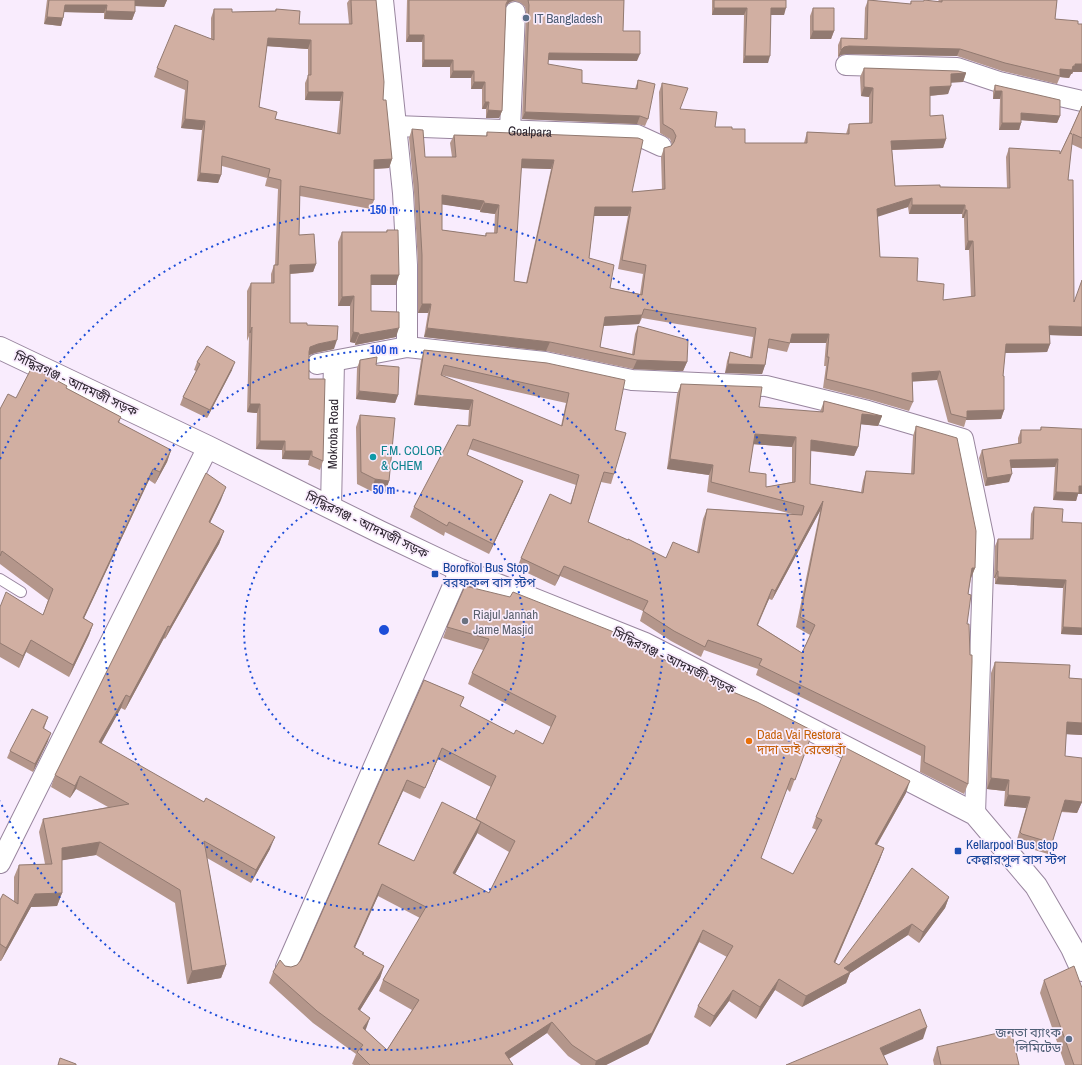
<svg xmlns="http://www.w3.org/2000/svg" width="1082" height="1065" font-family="'Archivo Narrow','Noto Sans Bengali',sans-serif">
	<rect width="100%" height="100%" fill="#f9ecfd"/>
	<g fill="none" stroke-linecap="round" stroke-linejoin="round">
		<defs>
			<path id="lane" d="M0,579l21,13"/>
			<g id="street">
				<path d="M383,0l20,193 4,72v82"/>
				<path d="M846,65l111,3 42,14 83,19"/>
				<path id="s1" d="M396,126l241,9 24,11"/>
				<path d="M510,130l5,-118"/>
				<path d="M317,364l90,-17 138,15 87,18 134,6 102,25 95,28 21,101 -9,274"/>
				<path id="s2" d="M331,507l3,-146"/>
				<path d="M0,863l208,-416"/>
				<path d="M286,967l174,-397"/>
			</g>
			<path id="primary" d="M0,348l208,99 172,85 80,38 185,74 330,170 61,72 36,62 10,22"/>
		</defs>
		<use href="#lane" stroke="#99869f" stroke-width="12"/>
		<use href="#street" stroke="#99869f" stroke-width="22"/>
		<use href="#primary" stroke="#99869f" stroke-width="24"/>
		<use href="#lane" stroke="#fff" stroke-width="10"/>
		<use href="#street" stroke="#fff" stroke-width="20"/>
		<use href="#primary" stroke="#fff" stroke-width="22"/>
	</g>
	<path fill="#b4968b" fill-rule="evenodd" d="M47,0h120l-3,7 -29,-1v6l-3,8 -28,-1v-6l-40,-1 -1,6 -2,8 -17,-2z
		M349,0h27l7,100 9,59 -3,9 -15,1v31l-3,9 -71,-13 -1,39 17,29 -3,8 -23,2v49l17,2 27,24 -19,4 -6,2v24l14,82 -3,9 -12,-5 1,-5 -27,-1v-9l-26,-1 1,-36 -10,-1 2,-76 -2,5v-50l4,-8h20v-9l3,-9h1l3,-76 -13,-3 2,-8 -45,-12 -1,9 -3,8 -21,-2 5,-51 -21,-2 4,-38 -31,-13 3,-9 54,-29v-21l3,-9 18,3 43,-1 1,-2 23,15h50l-2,-21zM267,46l41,3v27l-3,7v17l35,1 -3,32 -62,-14 -16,-12z
		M407,0h217l-1,31 14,30 -89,-1v4l34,19 53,6 3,-9 10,39 -3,7 -8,-2 -115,-5 4,-107 -1,-5 -4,-4 -6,-2 -5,1 -4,3 -4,106 -3,7h-13v-9h-4v-20h-11v-11h-21v-11h-28v-25h-16z
		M712,0h74l-2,15h-13l-3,48h-25l1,-48h-32z
		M868,0l42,4 1,-3h28l-1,-1h119l-2,19 23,5h4v48h-9l-1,2h-1l-2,4 -9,-1 -3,7 -55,-13 -45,-15 -111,-2 -5,1 -3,2v-12l3,-7 23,1 1,-31z
		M813,8l21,23 -3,8h-21v-23z
		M864,68l102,5 -3,9h-12l-3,12 -18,2v20l16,23 -3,9 -51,2 3,36 112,2 -1,-31 3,-9 51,6 22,-48v43l-11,-5 -3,36 6,122 8,34 -32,-1v9l-3,8 -42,1 -2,23 1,34 -3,9 -35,1 -2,7 -16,-5 -11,-42 -25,1 1,21 -4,9 -38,-11 -48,-12 3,-22h-2l2,-23h-36l-3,9 -19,-4 -3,17 -3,9 -37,-1 2,-12 3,-9 20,5 3,-20 -111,-19 -3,6 -36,2 -3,21 32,7 3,-20 3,-8 49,36 -4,9 -50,-2 -87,-18 -122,-14 4,-24h-10v-49l-4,-72 -5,-54 3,-9 13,28h27l-2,-14 4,-8 32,1 1,-4 145,60 30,-2 -1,-33 3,-9 7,-2 1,-1 -2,-6 -10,-6 -1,-41 3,-9 18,26 35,18 17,2 13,14h59l3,-11 39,2 3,-10 20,-1v-26l-8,-1 -1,-19zM521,168l30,1 -25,114 -12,-2zM442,204l38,6v2l15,2 -1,19h-8l-1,3 -43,-6zM908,207l1,7h53v4h2l1,32h4l2,47 -28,3 -26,-19 -37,-24 -3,-41zM594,216h34l-10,53 25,5 -3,20 -30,-6 -21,-30z
		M995,85l65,31 -3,7 -36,-3v3l-2,7h-20l1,-31h-7v-7z
		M387,230l9,55h-25v26l25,26 -41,8v-2l-5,-1v-36h-12v-64l4,-10h44z
		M424,350l123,13 68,67 -1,44 -3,10 -10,-2 -13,40 78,36 31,-6 6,-33 4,-10 85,5 -85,-22 2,-17 -42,-6 10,-75 4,-10 78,23 61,5 4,-11 58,15 -4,10 -17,-2 -3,23 -4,9 -44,-5v33l51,8 2,-11 3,-10 45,3 2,-38 3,-10 59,142 -4,10 -3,16 -1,30 1,160 -4,10 -44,-22 1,-16 -165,-81 2,-6 -54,-19 -3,7 -30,-16 -31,-20 3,-10 -83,-35 -5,10 -38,-18 4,-10 49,-54 6,-19 -107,-36 -2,6 56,26 -4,10 -30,63 -44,-22 -1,4 -34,-19 4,-10 54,-81 1,-16 -55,-5 7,-45zM441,375l125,28 -5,23zM753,444l39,3v35l-26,5 -17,-15zM820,511l-24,116 14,8 -8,18 -44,-28 11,-26 3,1z
		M360,360l16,5 22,30 -3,8 -39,-4 1,-31z
		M197,362l35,8 -25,48 -27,-13 3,-8 13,-26 -2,-1z
		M66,388l55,29 -2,6 52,27 -4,12 -12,22 -6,-4 -65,138 9,6 -4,11 -20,42 -43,-25 -7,16 -19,-11v-50l43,8 5,-15 -48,-36v-155l16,-11z
		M360,415l29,66 -4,12 -14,-2 -14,-7 -1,-57z
		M1041,427l37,67 -2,7 -23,-1 2,-33 -44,1 -2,14 -24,4 -6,-28 3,-8 36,-6v-6l3,-8h19z
		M221,500l-11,23 14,8 -5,13 -54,95 -1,-1 -39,72 -4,-2 -20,35 169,106 -19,34 -44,-25 19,107 -5,13 -34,6 -12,-81 -79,-48 -34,5v33l-5,13 -26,1 -30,54h-1v-61l14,1v-24l5,-12 26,-1 -6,-32 4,-13 65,-12 -32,-18 -6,9 -19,-11 4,-12z
		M1034,507l28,15 20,1v112l-21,-1 2,-46 -68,-4v-6h-1l1,-32 3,-7h32l1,-25z
		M447,627l207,27 38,21 41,17 80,39 -23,61 -3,-3 -26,69 32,16 24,-44 -5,-2 4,-11 90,-24 -29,52 7,3 -4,11 -45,104 4,2 110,-68 -4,11 -26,35 -11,-8 -58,38 -4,10 -44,24 -27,-17 -19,29 -27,-18 -19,26 -16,-10 4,-11 29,-49 -28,-15 -51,102 -42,21h-25l-13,-9 -21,-23 -38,26 4,6h-159l-2,-1 4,-10 -43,-31 -44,-40 4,-11 12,-6 6,1 6,-2 4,-5 123,-280 40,17 -4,9 54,28 29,10 8,-17 -83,-43 4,-11 11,-23 -40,-12zM438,759l53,28 -16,33 -61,41 -36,-17 25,-53 17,8zM477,833l32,19 -20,41 -34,-19zM378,896l42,22 -37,62 -4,11 33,19 -25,40 -22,-20 1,-1 -6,-19 20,-32 4,-12 -21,-11 1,-2 -10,-5z
		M995,662l74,16 13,1v56l-16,-1 -1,22 17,46 -5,11 -16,-1 -13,42 -30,-9 -2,-2 10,-35 -22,-2 1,-15 -18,-2 4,-116z
		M48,717l-4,12 4,12 -15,31 -26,-14 3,-7z
		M1044,980l38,85h-17l-25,-72z
		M937,1047l82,18h-85l-1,-5z"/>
	<path fill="#927a71" d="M135,0h32l-3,7 -31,-1z
		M508,0h7l-5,2 -4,4z
		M65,5h42l-3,8 -42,-1z
		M714,8h33l-3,7h-32z
		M771,8h15l-2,7h-15z
		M106,11l29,1 -3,8 -28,-1z
		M47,17l16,1 -2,8 -17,-2z
		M813,31h21l-3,8h-21z
		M409,35h15l-2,7h-16z
		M268,38l43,2 -3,9 -43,-3z
		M849,46l111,3 -3,7 -111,-2 -5,1 -3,2 3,-7 3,-3z
		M549,53l91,1 -3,7 -91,-1z
		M745,56h25l-2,7h-25z
		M424,60h29l-3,7h-28z
		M1075,64h7v8h-9l-1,2h-1l-2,4 -9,-1v-8l13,-3z
		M453,71h21l-3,7h-21z
		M966,73l-3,9 -15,1 3,-9z
		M474,82h11l-3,7h-11z
		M951,86l-3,8 -21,2 3,-9z
		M864,87l9,1 -4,9 -8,-1z
		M995,91h7l-2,8h-7z
		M308,92h35l-3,9 -35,-1z
		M485,102h4l-3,7h-4z
		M488,110l14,1 -3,7h-13z
		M525,112l115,4 -3,8 -115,-5z
		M1021,113l39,3 -3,7 -38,-3z
		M185,119l20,2 -3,9 -21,-2z
		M1002,123h19l-2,7h-20z
		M946,139l-3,9 -56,2 4,-9z
		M392,159l-3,9 -18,1 3,-9z
		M522,159l32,1 -3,9 -33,-1z
		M200,173l21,2 -3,8 -21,-2z
		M442,195l42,6 -4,9 -41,-6z
		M912,198l-4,9 -34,11 3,-9z
		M484,203l15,2 -4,9 -15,-2z
		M912,205h53l-3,9h-53z
		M595,207h36l-3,9h-36z
		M965,210h2l-3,8h-2z
		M968,241h5l-4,9h-4z
		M316,264l-3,8 -26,2 3,-9z
		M371,275h28l-3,10h-29z
		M354,296l-4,10h-12l4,-9z
		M422,304h9l-3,9h-10z
		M642,315l-3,9 -37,2 3,-9z
		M1049,326l33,1v9l-36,-1z
		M399,328l-3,9 -41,8 4,-10z
		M427,328l123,14 -4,9 -122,-14z
		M353,332l6,1 -4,10 -5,-1z
		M792,334h37l-3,9h-38z
		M337,340l-3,9 -19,4 -8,3 3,-9 8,-3z
		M1006,344h44l-3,8 -44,1z
		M637,360l50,2 -4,9 -50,-2z
		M235,362l-3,8 -25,48 3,-8z
		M728,364l37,1 -3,9 -37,-1z
		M940,371l-3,9 -29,2 4,-9z
		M359,391l39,4 -3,8 -39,-4z
		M417,395l56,5 -4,10 -55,-5z
		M250,404h10l-3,9 -10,-1z
		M1004,410l-3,9 -35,1 1,-9z
		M862,414l20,2 -4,10 -20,-2z
		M755,434l41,3 -4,10 -41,-3z
		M811,440l47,7 -4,9 -47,-6z
		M260,441h25l-3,9 -26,-1z
		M171,450l-4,12 -12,22 5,-12z
		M285,451h27l-3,9 -27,-1z
		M670,459l43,6 -4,10 -42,-6z
		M1058,459l-3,8 -48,1 3,-8z
		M153,469l-4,11 -70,149 4,-11z
		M1012,474l-3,8 -24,4 2,-8z
		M375,479l14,2 -4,12 -14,-2z
		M523,481l-4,10 -30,63 4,-10z
		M1079,486h3v8h-4l-2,7 -23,-1 3,-8z
		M226,487l-5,13 -17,35 5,-13z
		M823,501l-3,10 -48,89 3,-9z
		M224,531l-5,13 -54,95 5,-12z
		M564,566l-4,10 -5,10 4,-10z
		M972,568h3l-4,10h-2z
		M997,571h1l-3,7h-1z
		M998,577l68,3 -3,8 -68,-4z
		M772,589l-3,10 -16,35 4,-9z
		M93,624l-4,11 -20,42 4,-12z
		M168,626l-4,12 -39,72 5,-13z
		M1063,627l19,1v7l-21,-1z
		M31,640l-5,12 -7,16 4,-12z
		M126,695l-5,13 -26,47 4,-13z
		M1067,722l15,1v12l-19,-1z
		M51,733l-3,8 -15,31 2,-8z
		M442,748l-4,11 -18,40 5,-11z
		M80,776l-4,13 -6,9 5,-12z
		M991,778l18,2 -4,11 -18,-2z
		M407,780l-4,11 -29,64 4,-11z
		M910,781l-4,12 -35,62 4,-11z
		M1008,795l22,2 -4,11 -22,-2z
		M1065,800l17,2 -5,11 -16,-2z
		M481,822l-4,12 -28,51 4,-12z
		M275,837l-5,12 -19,34 5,-13z
		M100,842l-4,13 -38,6 4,-13z
		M884,848l-4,11 -50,115 4,-12z
		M382,884l-4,12 -28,63 4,-12z
		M62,893l-5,13 -26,1 -30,54 5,-13 29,-54z
		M949,897l-4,11 -26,35 4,-11z
		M912,924l-4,11 -58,38 -4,10 -44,24 4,-11 38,-28z
		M703,930l-4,12 -51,102 -42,21h-11l1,-4z
		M226,965l-5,13 -34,6 5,-13z
		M384,966l-4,12 -26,42 4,-11z
		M779,979l-4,11 -19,29 4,-12z
		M733,990l-4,11 -19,26 4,-11z
		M370,1018l-4,11 -7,11 4,-12z
		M552,1022l-5,11 -46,31 4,-11z
		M927,1027l-4,12 -47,20 4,-11z"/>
	<path fill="#d1afa2" stroke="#927a71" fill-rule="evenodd" d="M49,0h86v12l-29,-1 1,-6h-42l-2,13 -16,-1z
		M351,0h25l8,82 -1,18h3l6,59 -18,1v40l-74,-14 -1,49 15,-1 2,30 -26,1v58h17v2l31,1 -1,14 -19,4 -8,3 -1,5v27h16l-2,82 -11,-5v-5h-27v-10h-25v-37h-10l2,-77 -2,6 1,-50h23v-18h4l3,-85 -13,-3 2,-8 -48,-13 -1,19 -21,-2 5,-52 -20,-2 3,-38 -31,-13 18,-43 39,15v-31h18v3l44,-1v-2l24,2 -1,13h53zM268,38l43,2v35h-3v17h35l-3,42 -65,-15 2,-7 -18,-5z
		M409,0h99l-2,4 -4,107 -14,-1 1,-8h-4v-20h-11v-11h-21v-11h-29v-25h-15z
		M528,0h96l-1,31h17v23l-91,-1 -1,11 34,6v13l55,6 1,-9 17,4 -7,35 -8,-3 -115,-4 4,-107z
		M714,0h72v8h-15l-1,48h-25l2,-48h-33z
		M868,0l43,4v-3h13v-1l18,2v-2h115l-2,19 23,2v3h4v40h-7v2h-2l-1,4 -12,-1v7l-55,-13 -45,-14 -111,-3 -5,1 -3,3v-12l26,1z
		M813,8h21v23h-21z
		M864,68l94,3 8,2 -15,1v12l-21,1v29l13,-1 3,24 -55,2 4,45 45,-1v2l70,1 -1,-40 51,3v3l10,-21 2,1 -2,-1 12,-27v32l-9,-4 -5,46h5l1,122 8,-22v47l-33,-1 1,18h-44l-3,32h1v34l-37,1v7l-16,-4 -11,-43 -28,2 1,29 -39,-11 -48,-12 3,-22h-2l2,-23h-37l-2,9 -21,-4 -4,26 -37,-1 2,-12 22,6 4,-30 -112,-19 -2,6 -37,2 -5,30 34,8 4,-29 50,14 -1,22 -50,-2 -87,-18 -123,-14 4,-24h-9v-49l-4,-72 -6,-54 11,1 2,27h31l-2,-22 33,1v-4l151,6 5,2 -11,52 33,-3 -1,-41 7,-2 3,-4 2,-6 -3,-6 -10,-6 -1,-41 26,5 -8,21 37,3 -2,15h17v2h13v14h62v-11l42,2v-10l23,-1 1,-35 -9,-1zM522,159l32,1 -27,123 -13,-2zM442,195l42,6v2l15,2 -2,28h-11v3l-44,-6zM912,198v7h53v5h2l1,31h5l2,55 -32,4 1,-16 -27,-3 1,-23 -38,-1 -3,-48zM595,207h36l-9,53 24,5 -4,30 -32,-7 4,-23 -25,-7z
		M995,85l65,15v16l-39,-3v10h-19v-32h-7z
		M387,230h11l1,45h-28v36l28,1v16l-40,7v-2l-6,-1 1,-36 -12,1v-65h45z
		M207,346l28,16 -25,48 -27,-13 17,-33 -3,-2z
		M424,350l123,13 78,17 -10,50 11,3 -12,41 -10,-2 -16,50 40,18v-1l38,19 7,-16 26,11 8,-44 95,6 2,-9 -93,-24 2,-17 -43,-6 11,-75 81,3 -3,20 64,5 1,-11 58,15 -20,-2 -4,33 -47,-7 -1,44 53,9 3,-22 48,3 2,-48 41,12 19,93 -1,37h-3l-4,26 3,1 -4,29h2l1,31h2v7l-4,122 -44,-22 1,-16 -166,-81 3,-6 -54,-19 -3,7 -31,-16 -31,-20 5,-10 -84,-35 -5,10 -38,-18 29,-64 21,10 8,-29 -106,-36 -6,16 56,26 -30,63 -44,-22 -2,4 -33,-19 43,-82 13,1 3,-26 -56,-5zM444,365l125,28 -7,33 -121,-51zM755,434l41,3 -1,45 -29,5v-13l-17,-2zM823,501l-23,116 15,8 -13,28 -45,-28 15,-36 3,2z
		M377,357l-1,8 23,2 -1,28 -39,-4 1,-31z
		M32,367l35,19 -1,2 55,29 -3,5 53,28 -11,22 -7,-3 -70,149 10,6 -20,41 -42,-25 -8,16 -23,-13v-36l6,-15 37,23 10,-26 -51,-38 -2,5v-147l8,-15 8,4z
		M360,415l35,3 -6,63 -14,-2 -14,-7z
		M1041,427l41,2v57h-3v7l-23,-1 2,-33 -48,1 2,14 -25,4 -5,-28 39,-7v-13h20z
		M206,473l20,14 -17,35 15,9 -54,96 -2,-1 -38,71 -4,-2 -27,47 105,60 2,-4 69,39 -19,33 -52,-29 22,124 -34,6 -12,-81 -80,-48 -38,6v45l-27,1 -29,54 -6,-4v-44l3,-6 15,10 1,-39 33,-1 -9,-45 86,-15 -49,-28 -5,10 -20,-11z
		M1034,507l29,2 -1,13 20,1v105l-19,-1 3,-47 -68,-3v-6h-1l1,-32h35z
		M465,586l45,11 3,-5 131,52 11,6 -1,4 38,21 3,-5 39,20 -1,2 24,10 56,29 -18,49 -4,-2 -30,80 32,16 29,-54 -6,-3 30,-69 64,33 -35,63 9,4 -50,114 5,3 73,-97 37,29 -26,35 -11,-8 -68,44 6,4 -44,24 -27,-17 -19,28 -27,-17 -19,26 -16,-10 35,-60 -30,-16 -51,103 -56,28 -24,-16 -20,-23 -47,31 8,12h-143l-13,-13 6,-7 -46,-34 -44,-39 7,-12 5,6 6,1 6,-2 4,-5 123,-280 40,17 -4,9 54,28 2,-4 27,14 13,-28 -84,-43 17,-34 -42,-12zM442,748l54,28 -20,43 39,22 -26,52 -36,-20 28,-51 -39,-20 -28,59 -36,-17 29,-64 18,8zM382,884l44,23 -43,73 36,20 -32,50 -24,-22 7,-10 -12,-9 26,-43 -22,-12 2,-1 -10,-6z
		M995,662l75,3 -1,13 13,1v44l-15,-1 -2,34 17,2v44l-17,-2 -13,43 -30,-9 -2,-2 10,-35 -22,-2 1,-15 -18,-2z
		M32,709l16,8 -5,11 8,5 -16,31 -25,-13z
		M1074,966l8,22v77h-8l-30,-85z
		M920,1009l7,18 -47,21 8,17h-102z
		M1011,1030l8,35h-78l-4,-18z
		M60,1058l16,6v1h-18z"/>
	<g fill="none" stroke="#1d4ed8" stroke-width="2" stroke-dasharray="2 4">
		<circle cx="384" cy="630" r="140"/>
		<circle cx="384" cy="630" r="280"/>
		<path d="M0 459A420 420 0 1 1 0 801"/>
	</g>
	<g fill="#5c6f8a" stroke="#f9ecfd" stroke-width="1.5">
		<circle cx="526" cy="18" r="4"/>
		<circle cx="1069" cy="1039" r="4"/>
	</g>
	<circle fill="#0f9aa8" stroke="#f9ecfd" stroke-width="1.5" cx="373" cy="457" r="4"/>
	<g fill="#1a4fb4" stroke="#f9ecfd" stroke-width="1.5">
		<rect x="431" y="570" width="8" height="8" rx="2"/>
		<rect x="954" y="847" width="8" height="8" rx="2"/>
	</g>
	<circle fill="#6b7280" stroke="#f9ecfd" stroke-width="1.5" cx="465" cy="621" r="4"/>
	<circle fill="#e8710a" stroke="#f9ecfd" stroke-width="1.5" cx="749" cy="741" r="4"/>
	<g text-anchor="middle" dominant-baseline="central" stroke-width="3.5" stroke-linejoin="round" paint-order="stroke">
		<g font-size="13" fill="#4e5e75" stroke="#f9ecfd" text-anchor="start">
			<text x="534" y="18">IT Bangladesh</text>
			<text x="1061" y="1032" text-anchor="end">জনতা ব্যাংক<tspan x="1061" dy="15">লিমিটেড</tspan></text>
		</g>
		<g font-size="13" fill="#2c242f" stroke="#f9ecfd">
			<text stroke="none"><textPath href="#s1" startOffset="134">Goalpara</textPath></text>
			<text transform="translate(76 384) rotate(25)">সিদ্ধিরগঞ্জ - আদমজী সড়ক</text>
			<text stroke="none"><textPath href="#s2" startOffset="73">Mokroba Road</textPath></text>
			<text transform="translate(367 525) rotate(26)">সিদ্ধিরগঞ্জ - আদমজী সড়ক</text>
			<text transform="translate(674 661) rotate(26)">সিদ্ধিরগঞ্জ - আদমজী সড়ক</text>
		</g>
		<g font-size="13" fill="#0d838f" stroke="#f9ecfd" text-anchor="start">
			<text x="381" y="450">F.M. COLOR<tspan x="381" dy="15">&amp; CHEM</tspan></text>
		</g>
		<g font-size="13" fill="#164399" stroke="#f9ecfd" text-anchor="start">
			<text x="443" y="567">Borofkol Bus Stop<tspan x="443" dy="15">বরফকল বাস স্টপ</tspan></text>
			<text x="966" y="844">Kellarpool Bus stop<tspan x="966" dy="15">কেল্লারপুল বাস স্টপ</tspan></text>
		</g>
		<g font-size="13" fill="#5b616d" stroke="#f9ecfd" text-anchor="start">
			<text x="473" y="614">Riajul Jannah<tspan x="473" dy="15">Jame Masjid</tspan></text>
		</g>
		<g font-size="13" fill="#c56008" stroke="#f9ecfd" text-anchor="start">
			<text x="757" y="734">Dada Vai Restora<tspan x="757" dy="15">দাদা ভাই রেস্তোরাঁ</tspan></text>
		</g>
	</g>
	<circle cx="384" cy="630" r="6" fill="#1d4ed8" stroke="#f9ecfd" stroke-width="2"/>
	<g font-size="12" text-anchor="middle" font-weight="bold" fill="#1d4ed8" stroke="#f9ecfd" stroke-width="3.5" stroke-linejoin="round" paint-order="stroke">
		<text x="384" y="214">150 m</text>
		<text x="384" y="354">100 m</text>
		<text x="384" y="494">50 m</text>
	</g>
</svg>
